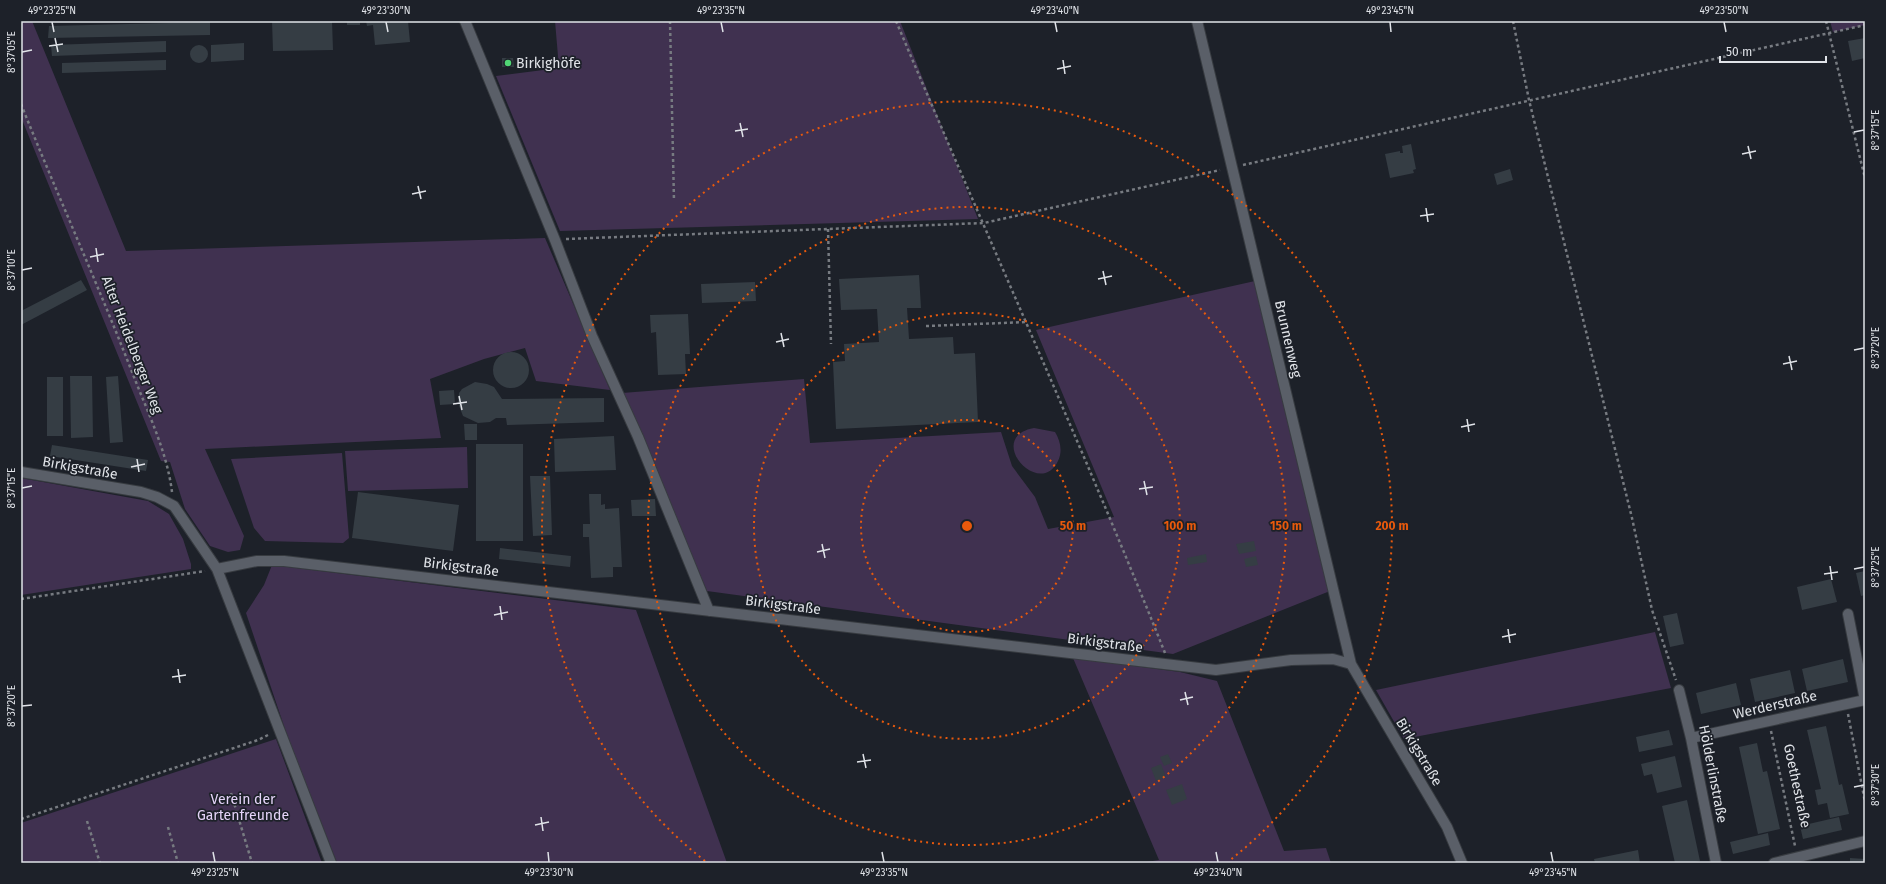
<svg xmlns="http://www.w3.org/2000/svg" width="1886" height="884" font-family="'Fira Sans',sans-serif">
	<rect width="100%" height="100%" fill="#1d2129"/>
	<path fill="#403150" d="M21,21h11l94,230 419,-13 65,152 -74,-9 -11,-33 -41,11 -54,20 11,59 -236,11 39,87 -4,14 -12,2 -18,-6 -25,-37 -15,-47 -9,-1 -140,-344z
		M555,21h345l78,198 -418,12 -64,-155 63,-8z
		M1830,21h35v4l-32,7z
		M1255,281l75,310 -157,63 -466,-63 -85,-198 182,-14 6,64 191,-11 11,34 23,31 13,32 66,-12 -78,-187z
		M1034,428l21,4c5,8 8,19 3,29 -19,39 -74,-24 -24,-33z
		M467,447l1,41 -120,3 -3,-40z
		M342,453l7,85 -6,5 -78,-2 -11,-13 -23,-69z
		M21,478l127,23 21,13 14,25 8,25v5l-170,26z
		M272,565l364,45 91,253h-390l-49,-125 -42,-125 18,-28z
		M1655,632l16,56 -267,51 -28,-49z
		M1073,658l107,14 37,9 67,170 42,-3 5,15h-191l19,-3z
		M276,739l46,124h-301v-40z"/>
	<path fill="#353d44" d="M272,21h60l1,29 -60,1z
		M347,21h13v4h-13z
		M366,21h42l2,21 -35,3 -2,-20 -6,1z
		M210,22v13l-162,3 1,-12z
		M1865,38v20l-13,3 -4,-20z
		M166,41v11l-114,4 -1,-11z
		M244,43v17l-33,2v-17z
		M190 54a9 9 0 1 1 18 0a9 9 0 1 1-18 0Z
		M502,58h11l1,9h-12z
		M166,60v10l-104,3v-10z
		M1411,144l5,25 -3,1 1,3 -24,5 -5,-24 15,-3v2h3l-1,-7z
		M1510,169l3,11 -16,5 -3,-11z
		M919,275l2,33h-14l2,31 44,-2 1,17 21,-1 3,69 -142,7 -3,-67 12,-1 -1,-17 35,-2 -2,-33 -36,1 -2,-31z
		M81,280l6,10 -66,35v-14z
		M755,282l1,19 -54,2 -1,-19z
		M688,314l2,40h-5l1,20 -28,1 -2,-43 -5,1 -1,-18z
		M493 370a18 18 0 1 1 36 0a18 18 0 1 1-36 0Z
		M70,376h22l1,61 -22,1z
		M118,376l5,66 -13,1 -4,-66z
		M47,377h16v59h-16z
		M475,382l12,2 7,3 8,12 102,-1v24l-97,3 -1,-7h-10l-6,4 -12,1 -15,-7 -5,-13 1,-10 3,-4z
		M454,390l1,14 -15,1 -1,-14z
		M464,424h13v16h-12z
		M614,436l2,34 -61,2 -1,-33z
		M476,444h47v97h-47z
		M52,445l96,15 -2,11 -96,-15z
		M530,476h20l2,59 -19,1z
		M358,492l101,13 -6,46 -101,-13z
		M589,494h12v11l4,-1v5l14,-1 3,59h-9v10l-22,1 -2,-41h-6v-13h7z
		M655,499l1,17h-24l-1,-16z
		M1254,541l2,10 -17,3 -3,-10z
		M500,548l71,8 -1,11 -71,-8z
		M1206,554l1,8 -19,3 -1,-7z
		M1256,556l2,9 -12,2 -2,-8z
		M1865,571v24l-4,1 -5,-23z
		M1831,579l6,23 -35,8 -5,-23z
		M1677,613l7,31 -14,3 -7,-31z
		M1843,659l5,23 -41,9 -5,-22z
		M1790,670l5,23 -40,9 -5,-23z
		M1736,683l5,22 -40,9 -5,-21z
		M1826,726l13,59 3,-1 7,30 -19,4 -3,-15 -9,2 -3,-15 6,-1 -14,-59z
		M1669,730l4,15 -34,7 -3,-15z
		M1757,743l6,29 4,-1 13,58 -22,5 -19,-87z
		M1168,754l4,9 -8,3 -4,-9z
		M1675,756l7,31 -25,6 -5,-19 -8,2 -3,-12z
		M1161,764l5,13 -10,4 -5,-13z
		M1182,784l5,15 -15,6 -6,-15z
		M1687,800l13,61 -9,2h-16l-13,-57z
		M1839,817l3,13 -39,9 -3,-13z
		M1768,833l2,12 -37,9 -3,-12z
		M1638,850l2,13h-45l-1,-4z
		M1850,858l15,1v4h-15z"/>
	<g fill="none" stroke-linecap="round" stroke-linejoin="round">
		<defs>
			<path id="street" d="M465,21l90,219 37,96 46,101 71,174
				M1197,21l154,643 96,163 15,36
				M21,472l120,20 16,5 17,9 43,63 40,-8h27l932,109 75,-10 42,-1 18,5
				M217,569l114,294
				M1848,614l17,86
				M1679,690l12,48 25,125
				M1691,738l174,-38
				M1774,863l91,-22"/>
		</defs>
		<use href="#street" stroke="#373b40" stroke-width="12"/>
		<path stroke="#777b81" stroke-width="2.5" stroke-dasharray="3 3" stroke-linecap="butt" d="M670,21l4,180
			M896,21c89,211 184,419 269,632
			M1513,21l16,79 103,418 20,92 24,70
			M1826,21l39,157
			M21,104c36,90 76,178 111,268 15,39 35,79 40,120
			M1243,165l622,-140
			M828,229l3,115
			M566,239l418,-16 236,-53
			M926,326l101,-4
			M21,599l184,-28
			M1848,714l17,88
			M1771,731l24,115
			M231,793l21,70
			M21,819l237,-79 12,-6
			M87,821l13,42
			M168,827l10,36"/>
		<use href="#street" stroke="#5a5f68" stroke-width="10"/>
	</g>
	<path fill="none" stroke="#e0e3e8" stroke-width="1.5" d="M52,22l2,10M386,22l2,10M721,22l2,10M1055,22l2,10M1390,22l1,10M1724,22l2,10M55,38l3,14M49,46l14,-2M22,52l10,-2M1063,60l2,14M1057,69l14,-3M740,123l3,14M735,131l13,-2M1854,132l10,-2M1748,146l3,13M1742,154l14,-3M418,186l3,13M412,194l14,-3M1426,208l2,14M1420,216l14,-2M96,248l2,14M90,257l14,-3M22,270l10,-2M1103,271l3,14M1098,279l14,-3M781,333l3,14M776,342l13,-3M1854,350l10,-2M1789,356l3,14M1783,364l14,-3M459,396l3,14M453,404l14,-2M1467,419l2,13M1461,427l14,-3M137,459l2,13M131,467l14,-3M1144,481l3,14M22,488l10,-2M1139,489l14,-2M822,544l3,14M817,552l13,-3M1830,566l2,14M1854,569l10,-2M1824,574l14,-2M500,606l2,14M494,615l14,-3M1508,629l2,14M1502,637l14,-3M178,669l2,14M172,677l14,-2M1185,692l3,13M1180,700l13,-3M22,706l10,-1M863,754l3,14M857,762l14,-2M1854,787l10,-2M541,817l2,14M535,825l14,-3M213,852l2,10M548,852l1,10M882,852l2,10M1216,852l2,10M1551,852l2,10"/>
	<g fill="none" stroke="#e8590c" stroke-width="2" stroke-dasharray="2 4">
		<circle cx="967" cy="526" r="106"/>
		<circle cx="967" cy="526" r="213"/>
		<circle cx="967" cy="526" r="319"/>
		<path d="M705 861A425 425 0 1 1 1229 861"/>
	</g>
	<circle fill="#50d674" stroke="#1d2129" stroke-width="1.5" cx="508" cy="63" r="4"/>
	<g text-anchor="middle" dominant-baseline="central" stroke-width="3.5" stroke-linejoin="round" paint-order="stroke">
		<g font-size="14" fill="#e0e3e8" stroke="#1d2129" text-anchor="start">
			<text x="516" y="63">Birkighöfe</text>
		</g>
		<g font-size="14" fill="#e0e3e8" stroke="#1d2129">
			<text transform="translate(1288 339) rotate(77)">Brunnenweg</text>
			<text transform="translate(132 345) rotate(69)">Alter Heidelberger Weg</text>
			<text transform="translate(80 468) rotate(10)">Birkigstraße</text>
			<text transform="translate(461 567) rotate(7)">Birkigstraße</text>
			<text transform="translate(783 605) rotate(7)">Birkigstraße</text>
			<text transform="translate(1105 643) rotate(7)">Birkigstraße</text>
			<text transform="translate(1775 705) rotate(-13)">Werderstraße</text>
			<text transform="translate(1419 752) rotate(59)">Birkigstraße</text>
			<text transform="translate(1713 774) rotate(79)">Hölderlinstraße</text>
			<text transform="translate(1797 786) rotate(78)">Goethestraße</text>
		</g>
		<g font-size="14" fill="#e5d4f9" stroke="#1d2129">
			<text x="243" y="799">Verein der<tspan x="243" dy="16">Gartenfreunde</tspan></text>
		</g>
	</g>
	<circle cx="967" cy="526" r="6" fill="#e8590c" stroke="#1d2129" stroke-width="2"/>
	<g font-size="12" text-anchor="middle" font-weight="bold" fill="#e8590c" stroke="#1d2129" stroke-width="3.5" stroke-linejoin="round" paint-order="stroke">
		<text x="1073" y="530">50 m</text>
		<text x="1180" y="530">100 m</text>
		<text x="1286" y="530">150 m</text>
		<text x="1392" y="530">200 m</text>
	</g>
	<rect width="1886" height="884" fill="none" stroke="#1d2129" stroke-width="44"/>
	<path d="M1720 56v6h106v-6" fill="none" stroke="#e0e3e8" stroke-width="2"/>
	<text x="1726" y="56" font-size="12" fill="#e0e3e8" stroke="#1d2129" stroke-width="3" paint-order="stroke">50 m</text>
	<rect x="22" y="22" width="1842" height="840" fill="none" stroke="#e0e3e8" stroke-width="1.5"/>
	<g font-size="10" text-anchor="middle" fill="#e0e3e8">
		<text x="52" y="14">49°23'25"N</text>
		<text x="386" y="14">49°23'30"N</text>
		<text x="721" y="14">49°23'35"N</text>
		<text x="1055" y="14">49°23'40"N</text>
		<text x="1390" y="14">49°23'45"N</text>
		<text x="1724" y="14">49°23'50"N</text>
		<text transform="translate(11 52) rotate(-90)" y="4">8°37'05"E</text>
		<text transform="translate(1875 130) rotate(-90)" y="4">8°37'15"E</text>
		<text transform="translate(11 270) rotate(-90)" y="4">8°37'10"E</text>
		<text transform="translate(1875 348) rotate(-90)" y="4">8°37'20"E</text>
		<text transform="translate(11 488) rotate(-90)" y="4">8°37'15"E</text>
		<text transform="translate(1875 567) rotate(-90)" y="4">8°37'25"E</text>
		<text transform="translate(11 706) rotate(-90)" y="4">8°37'20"E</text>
		<text transform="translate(1875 785) rotate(-90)" y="4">8°37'30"E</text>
		<text x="215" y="876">49°23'25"N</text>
		<text x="549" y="876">49°23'30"N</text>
		<text x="884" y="876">49°23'35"N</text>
		<text x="1218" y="876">49°23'40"N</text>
		<text x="1553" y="876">49°23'45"N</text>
	</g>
</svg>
